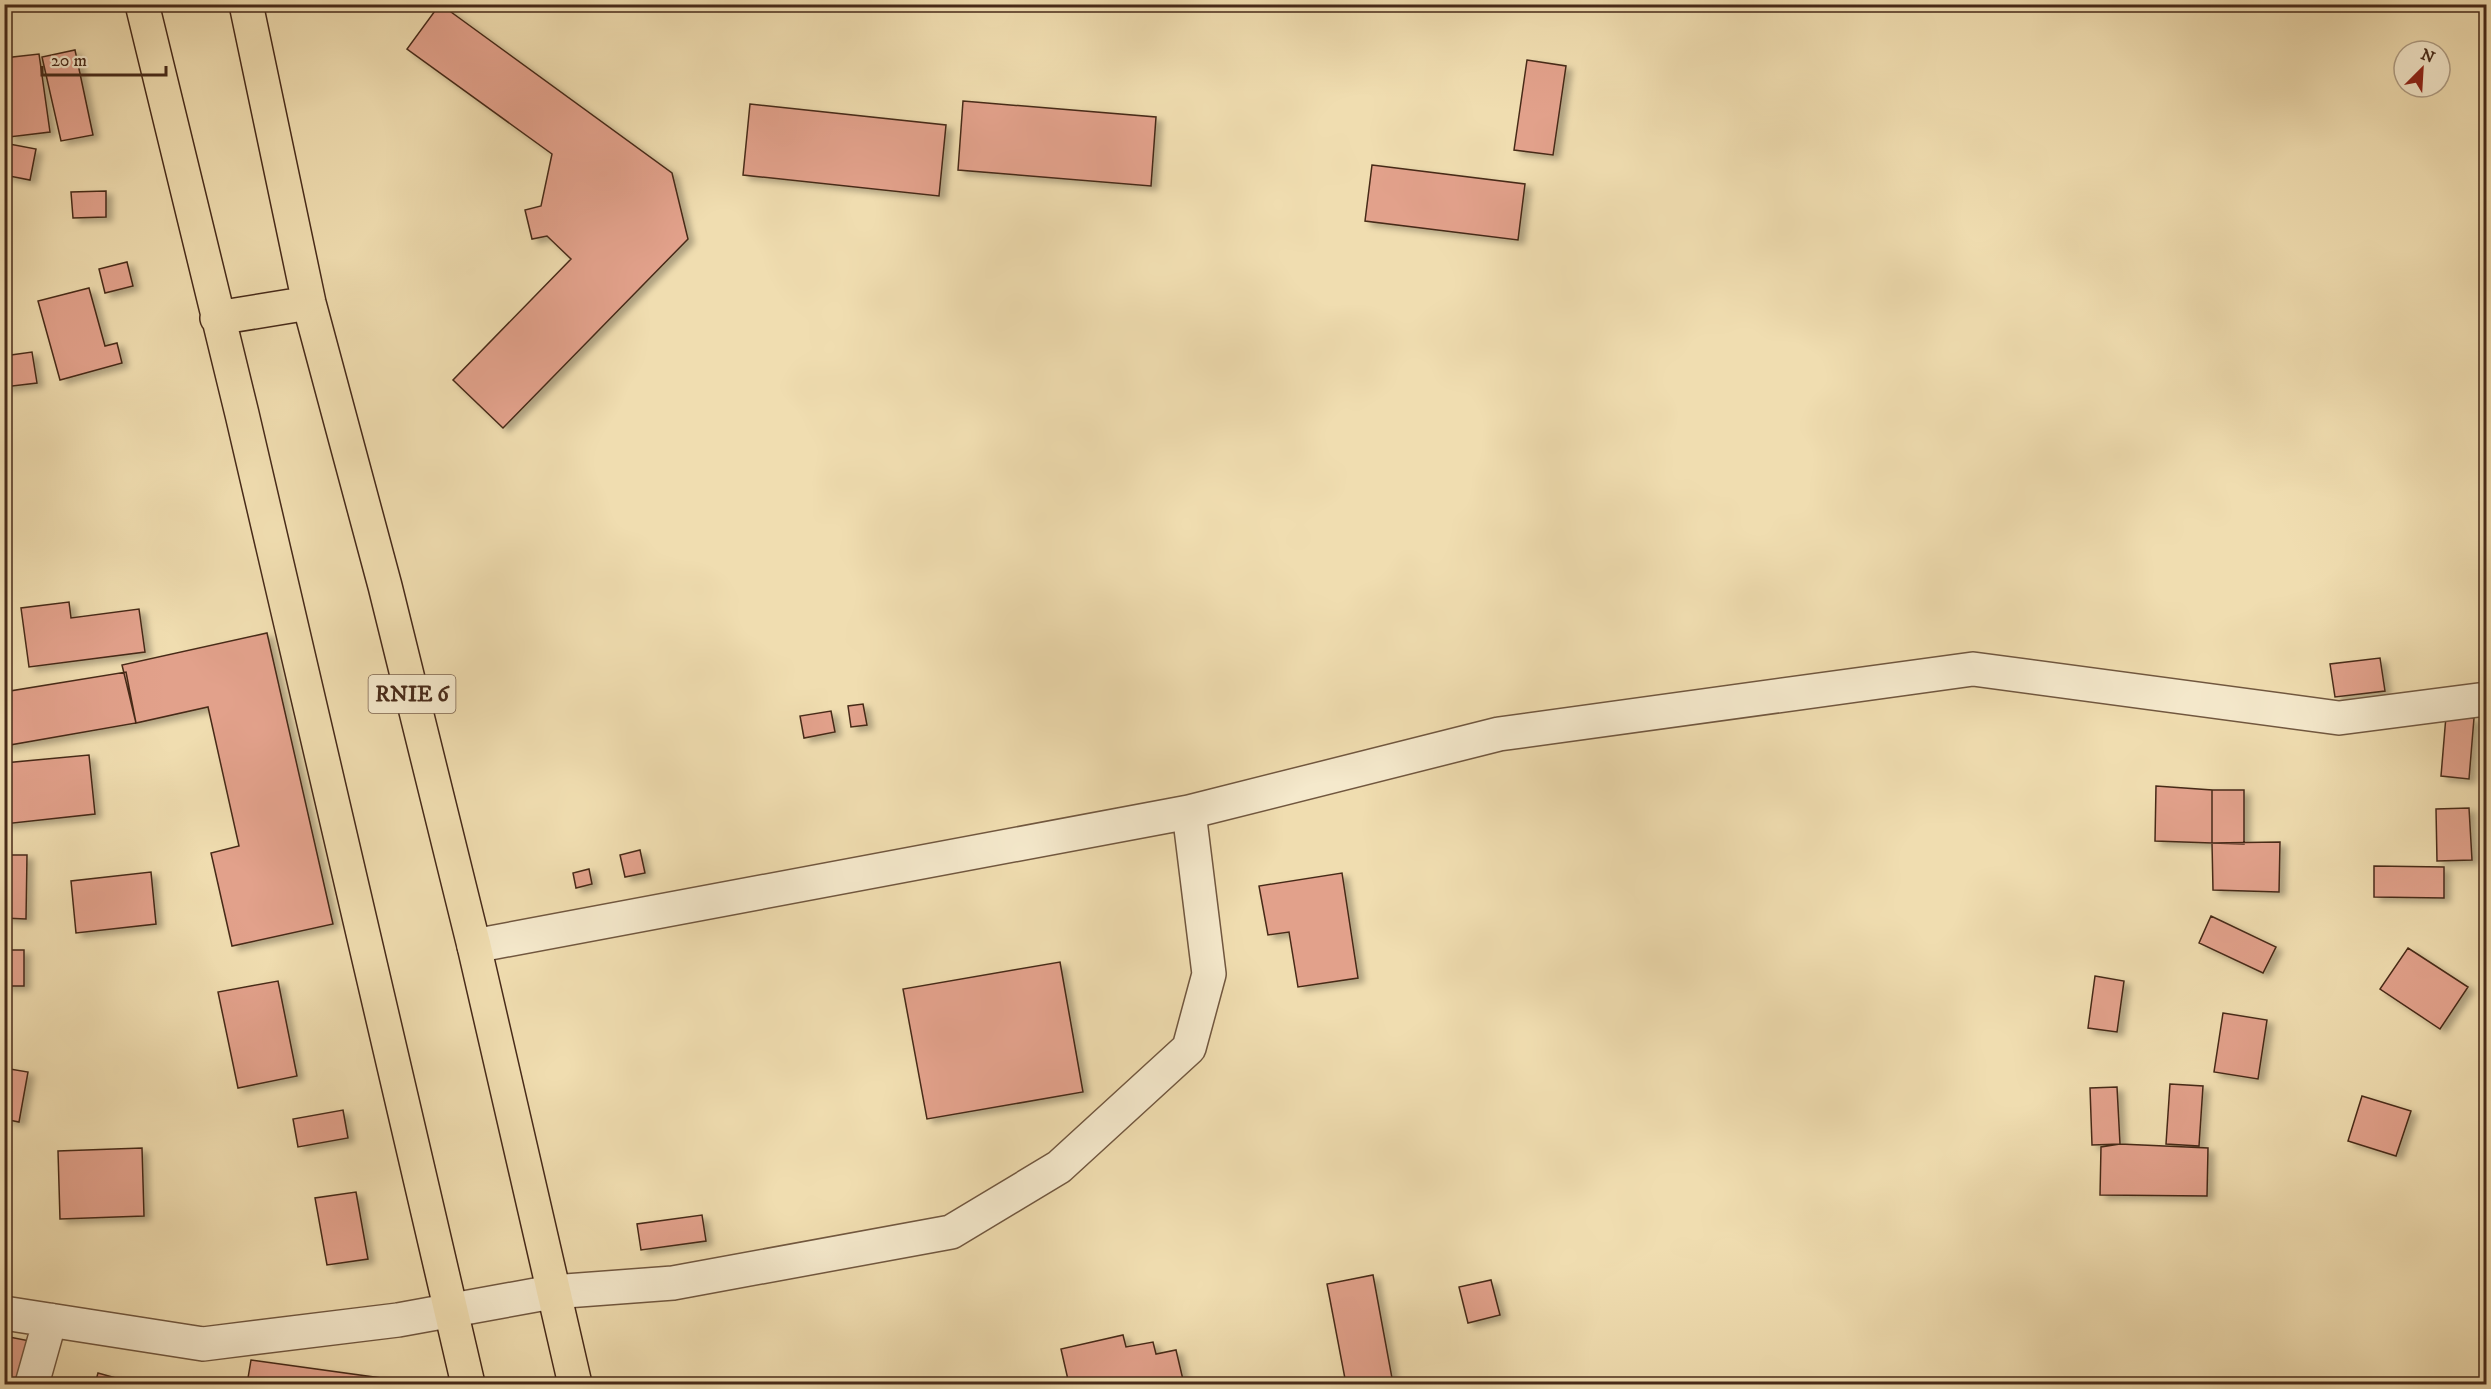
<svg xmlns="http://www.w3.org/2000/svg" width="2491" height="1389" font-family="'IM FELL DW Pica',serif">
	<defs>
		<filter id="shadow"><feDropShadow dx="6" dy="4" stdDeviation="3" flood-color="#0004"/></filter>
	</defs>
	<rect width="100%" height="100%" fill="#f0ddb0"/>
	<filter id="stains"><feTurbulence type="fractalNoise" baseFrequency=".00333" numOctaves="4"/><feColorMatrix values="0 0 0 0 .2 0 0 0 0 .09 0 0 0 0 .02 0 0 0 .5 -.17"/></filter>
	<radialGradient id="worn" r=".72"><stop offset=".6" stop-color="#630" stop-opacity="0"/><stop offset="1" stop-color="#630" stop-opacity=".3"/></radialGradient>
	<path fill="#e2a18b" stroke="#472a19" stroke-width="1.5" filter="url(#shadow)" d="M440,4l232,169 16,66 -185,189 -50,-48 118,-121 -24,-23 -15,3 -7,-29 16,-4 11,-52 -145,-105z
		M75,50l18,85 -32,6 -19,-84z
		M39,54l11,78 -41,5 -5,-28v-51z
		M1527,60l39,6 -13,89 -39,-5z
		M963,101l193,16 -5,69 -193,-16z
		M750,104l196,21 -7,71 -196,-21z
		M4,143l32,6 -6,31 -26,-5z
		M1372,165l153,19 -7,56 -153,-19z
		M106,191v26l-33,1 -2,-26z
		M127,262l6,24 -28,7 -6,-24z
		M89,288l16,58 12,-3 5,20 -62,17 -22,-79z
		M32,352l5,31 -33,4v-31z
		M69,602l2,16 68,-9 6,43 -116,15 -8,-59z
		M267,633l66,291 -101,22 -21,-93 28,-7 -31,-139 -72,16 -14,-58z
		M2380,658l5,33 -50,6 -5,-33z
		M126,672l10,51 -132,23v-54z
		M863,704l4,21 -16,2 -3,-21z
		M831,711l4,21 -31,6 -4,-22z
		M2446,716l28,2 -5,61 -28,-3z
		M89,755l6,59 -91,10v-61z
		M2156,786l56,4v53l-57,-2z
		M2212,790h32v54l-32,-1z
		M2469,808l3,52 -35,1 -1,-52z
		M2280,842l-1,50 -66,-2 -1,-47z
		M640,850l5,23 -20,4 -5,-22z
		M4,855h23l-1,64 -22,-1z
		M2374,866l70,1v31l-70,-1z
		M589,869l3,15 -16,4 -3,-15z
		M151,872l5,52 -80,9 -5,-52z
		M1342,873l16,105 -60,9 -9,-55 -21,3 -9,-49z
		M2211,916l65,31 -13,26 -64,-30z
		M2408,948l60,39 -28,42 -60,-40z
		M4,950h20v36h-20z
		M1060,962l23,130 -156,27 -24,-130z
		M2095,976l29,5 -7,51 -29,-4z
		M278,981l19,95 -59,12 -20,-96z
		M2223,1013l44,7 -9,59 -44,-7z
		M4,1068l24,4 -9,50 -15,-3z
		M2170,1084l33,2 -4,60 -33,-2z
		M2117,1087l3,57 -28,1 -2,-57z
		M2362,1096l49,15 -15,45 -48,-15z
		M343,1110l5,28 -50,9 -5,-28z
		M2120,1144l88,4 -1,48 -107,-1 1,-48z
		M142,1148l2,68 -84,3 -2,-68z
		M356,1192l12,67 -41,6 -12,-67z
		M702,1215l4,26 -65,9 -4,-26z
		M1373,1275l19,103 -46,6 -19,-100z
		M1491,1280l9,35 -32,8 -9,-36z
		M1123,1335l3,12 27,-5 3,12 20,-4 8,34h-115l-8,-35z
		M4,1336l26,5 -10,43h-16z
		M251,1360l130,18v6h-134z
		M98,1373l39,11h-42z
		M2104,1380l24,4h-25z"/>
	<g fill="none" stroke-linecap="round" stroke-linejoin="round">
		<defs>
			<path id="minor" d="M474,946l715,-134 310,-78 474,-65 366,49 147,-19
				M4,1313l199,31 195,-24 154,-28 121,-9 278,-51 108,-65 130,-119 20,-74 -20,-162
				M32,1384l18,-64"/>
			<path id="primary" d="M142,4l100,410 226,970
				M246,4l63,299 76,283 89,360 101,438
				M217,318l92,-15"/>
		</defs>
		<use href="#minor" stroke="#71573f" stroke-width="36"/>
		<use href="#primary" stroke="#472a19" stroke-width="36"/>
		<use href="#minor" stroke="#f5e9cc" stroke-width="33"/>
		<use href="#primary" stroke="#f0ddb0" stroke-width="33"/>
	</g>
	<g text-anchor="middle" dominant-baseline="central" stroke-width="4.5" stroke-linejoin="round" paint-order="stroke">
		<rect fill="#f5e9cc" stroke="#7b634f" stroke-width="1.5" x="368.5" y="675" width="87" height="38" rx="4.5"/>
		<g font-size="22" font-weight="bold" fill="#472a19">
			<text x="412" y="694">RNIE 6</text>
		</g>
	</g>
	<rect width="2491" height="1389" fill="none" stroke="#f0ddb0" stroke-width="24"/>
	<rect x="6" y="6" width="2479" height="1377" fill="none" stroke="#472a19" stroke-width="3"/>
	<rect x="12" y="12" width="2467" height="1365" fill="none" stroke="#472a19" stroke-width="1.5"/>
	<g transform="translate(2422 69) rotate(24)"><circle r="28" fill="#f5e9cc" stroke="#af9d84" stroke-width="1.5"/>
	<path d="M0-4.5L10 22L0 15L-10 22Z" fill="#8f2418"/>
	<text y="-9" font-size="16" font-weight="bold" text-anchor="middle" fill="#472a19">N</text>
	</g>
	<path d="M42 66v9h124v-9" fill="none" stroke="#472a19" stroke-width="3"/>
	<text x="51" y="66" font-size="18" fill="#472a19" stroke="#f5e9cc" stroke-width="4.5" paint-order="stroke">20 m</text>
	<rect width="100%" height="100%" filter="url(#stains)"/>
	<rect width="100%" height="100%" fill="url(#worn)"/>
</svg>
